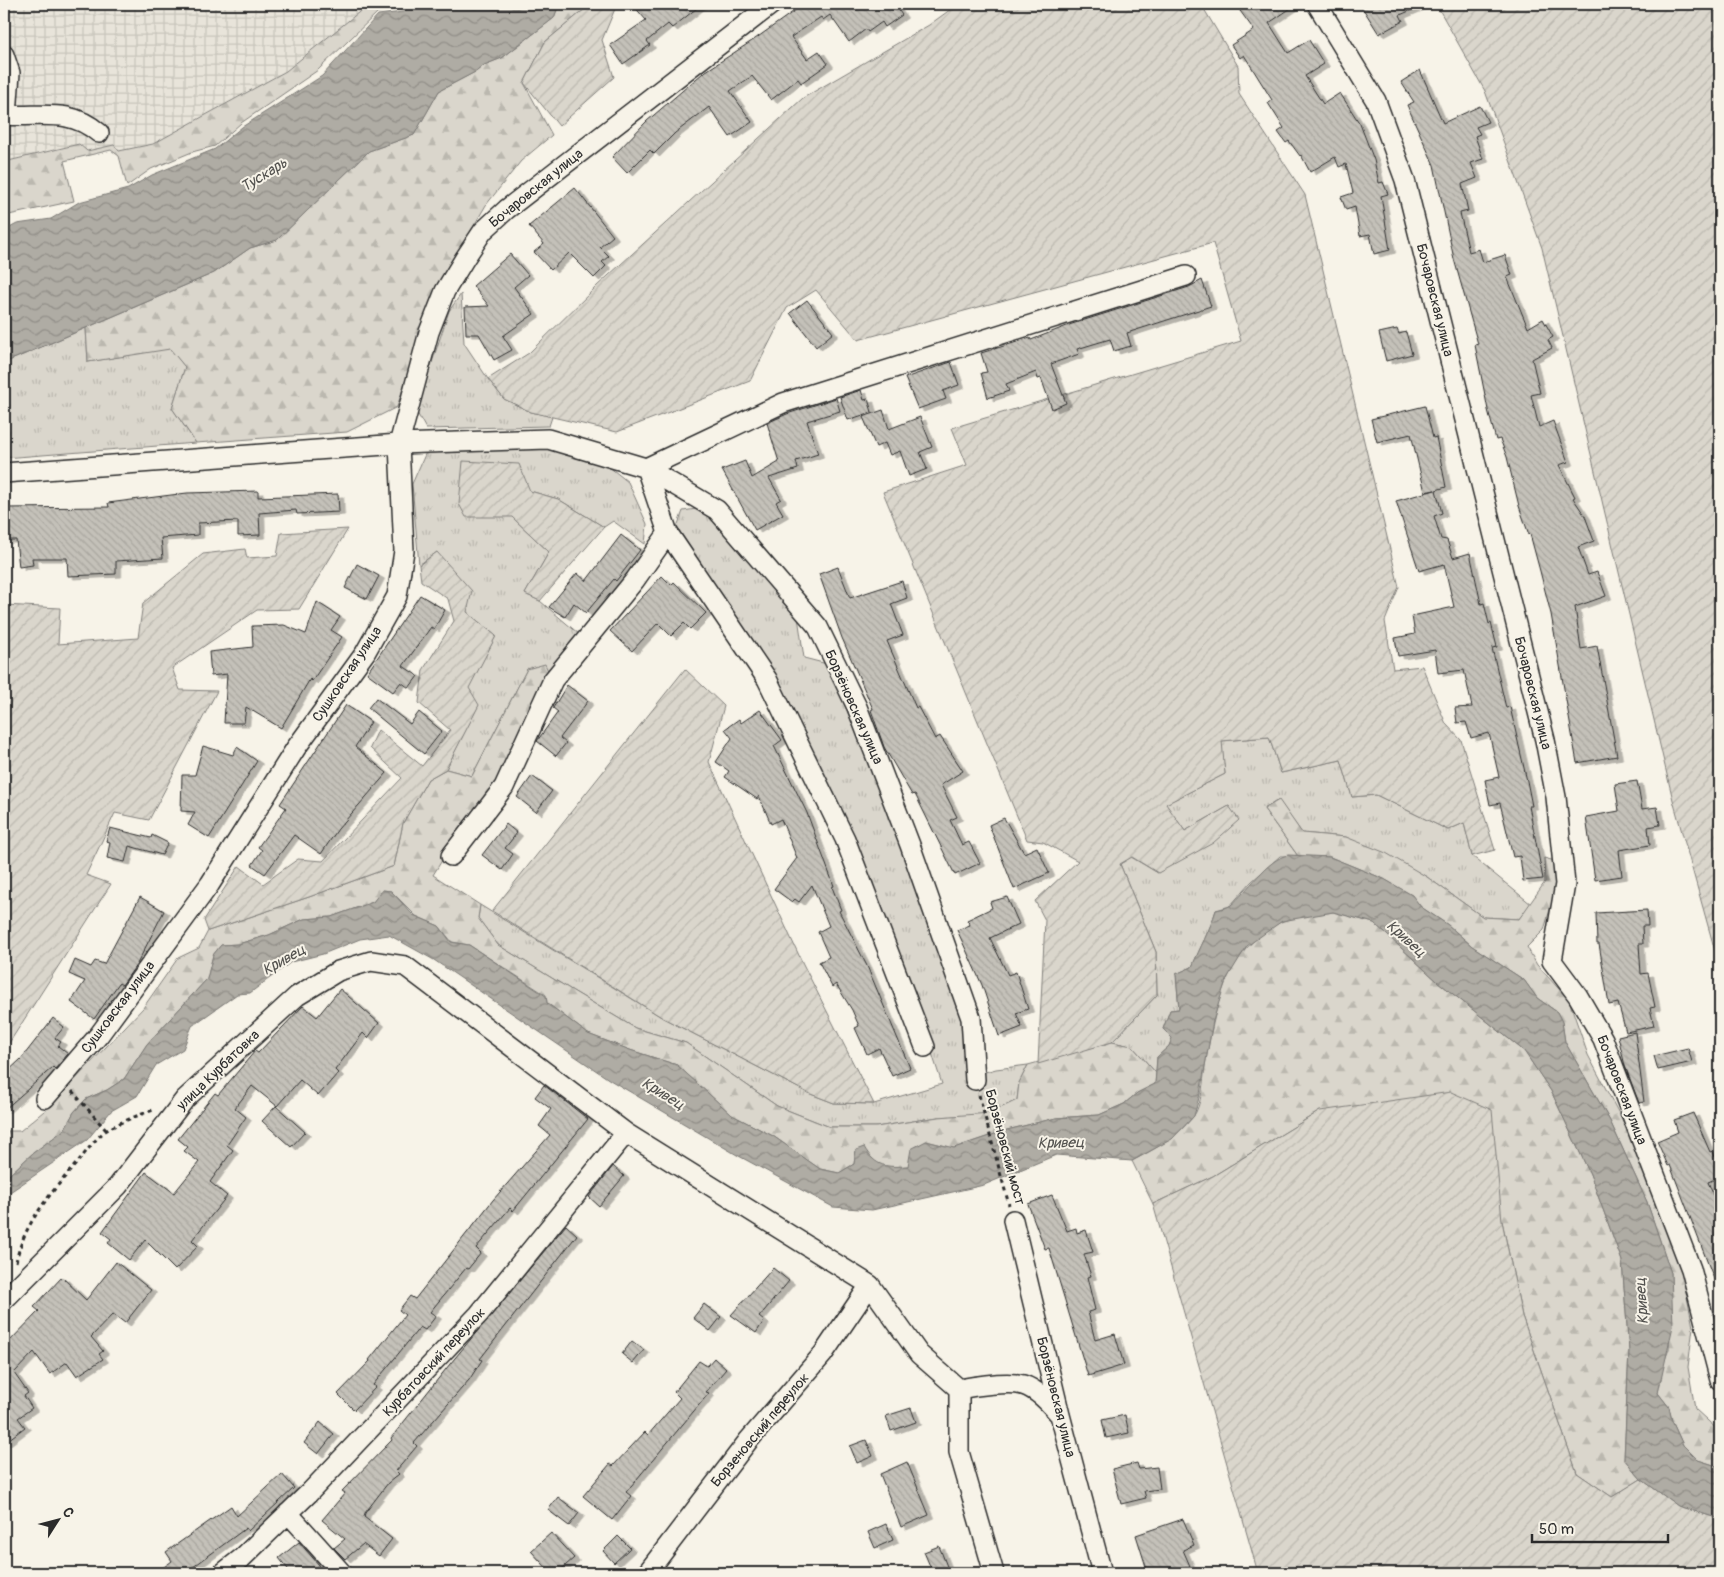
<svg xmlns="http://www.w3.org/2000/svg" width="1724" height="1577" font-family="Pangolin,sans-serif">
	<defs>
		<pattern id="industrial-grid" width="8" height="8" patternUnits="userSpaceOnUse" patternTransform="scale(1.25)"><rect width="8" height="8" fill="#e8e4da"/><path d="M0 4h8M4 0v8" fill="none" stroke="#c7c4bb"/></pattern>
		<pattern id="grass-tufts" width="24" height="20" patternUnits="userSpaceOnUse" patternTransform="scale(1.25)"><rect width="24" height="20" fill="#dad6cc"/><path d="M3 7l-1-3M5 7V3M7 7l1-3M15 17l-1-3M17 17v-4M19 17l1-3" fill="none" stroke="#bbb8af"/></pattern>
		<pattern id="forest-firs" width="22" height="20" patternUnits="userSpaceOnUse" patternTransform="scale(1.25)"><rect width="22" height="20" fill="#dad6cc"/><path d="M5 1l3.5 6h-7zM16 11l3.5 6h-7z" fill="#bbb8af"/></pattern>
		<pattern id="garden-furrows" width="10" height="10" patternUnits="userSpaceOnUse" patternTransform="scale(1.25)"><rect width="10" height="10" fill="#dad6cc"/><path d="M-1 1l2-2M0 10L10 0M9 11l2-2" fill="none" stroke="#bbb8af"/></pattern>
		<pattern id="water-waves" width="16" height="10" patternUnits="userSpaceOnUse" patternTransform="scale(1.25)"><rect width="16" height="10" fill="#afaca4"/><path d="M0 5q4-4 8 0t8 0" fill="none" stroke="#8f8c86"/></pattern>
		<pattern id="building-back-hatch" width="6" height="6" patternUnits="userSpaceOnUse" patternTransform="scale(1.25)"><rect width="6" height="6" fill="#c4c1b9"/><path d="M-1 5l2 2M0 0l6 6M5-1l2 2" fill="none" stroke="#a9a69f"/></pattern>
		<filter id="shadow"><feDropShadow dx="5.5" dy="3" stdDeviation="0" flood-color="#0004"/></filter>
	</defs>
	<rect width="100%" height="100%" fill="#f7f3e8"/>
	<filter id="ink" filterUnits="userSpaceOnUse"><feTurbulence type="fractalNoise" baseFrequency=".02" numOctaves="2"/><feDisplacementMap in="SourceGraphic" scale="10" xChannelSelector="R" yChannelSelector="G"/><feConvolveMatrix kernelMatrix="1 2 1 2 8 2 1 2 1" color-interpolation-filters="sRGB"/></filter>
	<g filter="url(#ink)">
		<path fill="url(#industrial-grid)" d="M4,4h365l-83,67 -133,73 -34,7 -5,-6 -28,6 -7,-7 -75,18z"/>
		<path fill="url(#grass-tufts)" stroke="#82807c" d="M461,294l3,49 24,36 16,20 27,13 21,5 -3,9 -123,3 -10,-18 33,-100z
			M86,328l2,34 82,-14 15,19 -13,41 24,35 -192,15v-95z
			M546,445l57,17 25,20 19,42 -2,20 -32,-23 -9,6 -46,-28 -28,-8 -18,26 37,35 -24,42 15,7 39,33 -30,39 -22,-4 -55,107 -26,-7 32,-63 -10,-18 28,-52 -29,-24 -30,-60 -18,13 -7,-81 15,-34z
			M703,508l95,109 6,41 23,6 81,189 56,165 3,59 29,-8 32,-4 -9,18 -2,17 -27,14 -52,3 -62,10h-46l-53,-21 -91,-63 -51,-15 -62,-37 -75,-46 -20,-27 2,-13 183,113 145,75 26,10 40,1 68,-20 -16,-49 -154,-361 -95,-147 6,-16z
			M1269,737l12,36 60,-13 11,37 24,-2 72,35 16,-7 8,33 59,48 -12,15 -36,-2 -56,-40 -81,-40 -44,-4 -24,-33 -14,9 34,47h-18l-29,26 -21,24 -14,4c-6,21 -16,37 -24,57l-16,7 3,35 -9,1 -7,19 10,9 -4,8 -12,11 -1,16 -24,-27 -20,-4 45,-47 -1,-43 -36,-88 11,-7 27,16 71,-67 -44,25 -20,-27 60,-30 -4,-33z"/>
		<path fill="url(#forest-firs)" stroke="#82807c" d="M369,4h37l-6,5 -22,3 -60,58 -77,53 -26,23 -23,6 -41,17 -24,17 -8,-30 -8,-6 -47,11 10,40 -70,15v-54l75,-18 8,7 27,-6 5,6 34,-7 133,-73z
			M559,4h32l-46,38 -21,41 28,52 -31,26 -35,44 -53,91 -36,111 -50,25 -151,11 -24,-35 13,-41 -15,-18 -82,13 -2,-34 128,-55 36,-25 27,-8 92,-89 45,-16 25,-44 38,-20 7,-6 18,-7 52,-40z
			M545,664l4,9 -57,119 -35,44 -24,39 47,30 -2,13 20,27 75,46 62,37 51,15 91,63 53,21h46l62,-10 52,-4 27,-13 2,-17 9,-18 84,-23 20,4 24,27 -1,11 -18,9 -13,11 -25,11 -43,3 -49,12 -53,18 -28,-7 -17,25 -24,2 -29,-18 -2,14 -15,9 -19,-4 -47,-33 -41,-21 -55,-50 -47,-15 -42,-16 -41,-31 -1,-8 -77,-50 -17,-3 -13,-16 -23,-10 -25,-25 -8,-1 -10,12 -42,15 -27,2 -35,16 -31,9 -17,1 -8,10 -6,24 -60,65 -23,35 -17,11 -21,9 -12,13 -10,18 -31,23 -24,22 -5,1v-45h16l30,-25 93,-98 35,-50 21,-10 9,-17 101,-34 85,-31 9,-43 25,-44 18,-10 26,7 55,-107z
			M1279,800l23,33 44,4 40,16 41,24 56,40 36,2 26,-37 -1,-24 11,3v31l-11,38 -17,17 10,18 32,35 19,55 47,89 45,118 13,65 -5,40 7,42 25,23v35l-22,-7 -15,-15 -11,-24 -3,-14 -11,-14 5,-28 6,-16 2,-76 -24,-71 -37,-81 -45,-79 -3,-20 -5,-10 -20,-14 -13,-18 -52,-34 -24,-21 -27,-18 -10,-12 -27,-16 -54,-22 -32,-1 -34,-47z
			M1333,912l41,11 63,58 87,70 27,40 39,83 32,87 7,90 -5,108 17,20 -29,18 -35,-24 -55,-157 -20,-95 -182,-110 -107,65 -60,28 -21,-43c23,-12 44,-23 61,-44 9,-12 10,-36 12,-51 10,-57 19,-116 76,-144 15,-7 37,-7 52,-10z"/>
		<path fill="url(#garden-furrows)" stroke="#82807c" d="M591,4h26l-15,36 12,37 -55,49 -35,-43 21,-41z
			M958,4h243l37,62 1,28 66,101 94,392 -14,34 8,48 29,-3 24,58 15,16 34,110 -23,6 -8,-33 -16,7 -72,-35 -24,2 -11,-37 -60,13 -12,-36 -47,4 3,33 -59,30 19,27 44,-25 10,14 -26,23 -55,30 -26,-16 -12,7 36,88 1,43 -45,47 -74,22 7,-144 -10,-19 43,-40 -35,-19 -16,-2 -144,-348 84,-27 -15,-37 289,-87 -28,-98 -355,97 -42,-50 -29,18 -37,73 -133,51 -86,-20 -27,-13 -16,-20 41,-26 68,-67 206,-188 126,-73z
			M1436,4h284v254l-4,6 4,1v704l-47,-169 -131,-552 -57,-157z
			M463,461l56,3 11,27 28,8 46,28 -64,74 -15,-7 24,-42 -37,-35h-46l-7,-13z
			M348,529l-49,80 -42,1 -85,58 8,22 37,1 -68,129 -34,-7 -29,62 25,9 -107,167v-446l56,3 -2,36 80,-6 5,-35 60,-49 42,-5 2,9 30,-2 4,-23z
			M437,552l35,39 -5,21 29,24 -27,52 10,17 -33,64 -18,10 -25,44 -9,43 -85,31 -101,34 -4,-11 35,-54 24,18 35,-25 25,2 79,-83 -32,-30 8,-18 44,36 28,-36 -31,-27 4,-33 31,-49 -6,-22 -27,-18 -2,-16z
			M685,669l39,37 -15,56 94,202 71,140 -40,-1 -26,-10 -145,-75 -171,-107z
			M1451,1092l41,18 10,111 20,95 55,157 35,24 29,-18 37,27 42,13v54h-462l-105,-369 60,-28 107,-65z"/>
		<path fill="url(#water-waves)" stroke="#7a7874" d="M413,4h146l-5,14 -52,40 -18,7 -7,6 -38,20 -25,44 -45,16 -92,89 -27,8 -36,25 -210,90v-132l13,-7 34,-5 28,-17 49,-13 24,-14 63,-26 27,-22 80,-51 56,-61 25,-3z
			M1288,855l42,2 54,22 28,16 9,12 27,18 24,21 52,34 13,18 20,14 5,10 3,20 45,79 37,81 24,71 2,53 -15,67 11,14 3,14 11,24 15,15 22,7v52l-42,-13 -37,-27 -17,-20 5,-108 -7,-90 -32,-87 -39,-83 -27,-40 -87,-70 -63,-58 -41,-11 -51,9 -35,25 -21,34 -13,41 -13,73 -6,22 -22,23 -40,22 -76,-6 -72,30 -112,25 -39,-3 -96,-52 -127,-75 -176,-120 -45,-25 -29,4 -37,15 -32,8 -41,31 -13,1 -45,32 -9,23 -27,16 -19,31 -26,15 -24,29 -83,56v-20l5,-1 24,-22 31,-23 10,-18 12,-13 21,-9 17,-11 23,-35 60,-65 6,-24 8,-10 17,-1 31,-9 35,-16 27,-2 42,-15 9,-12 9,1 22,24 26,11 12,16 18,3 77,51 1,7 41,31 42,16 47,15 55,50 41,21 47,33 19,4 15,-9 2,-14 8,-3c12,21 23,20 44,19l3,-17 15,-8 28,7 53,-18 49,-12 43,-3 25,-11 13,-11 18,-9 2,-27 12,-11 3,-8 -9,-9 7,-19 9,-1 -3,-35 16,-7c8,-20 18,-37 24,-57 5,-1 11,-2 15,-5 16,-13 36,-46 57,-50z"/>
		<path fill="url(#building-back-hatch)" stroke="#2b2b2b" filter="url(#shadow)" d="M632,4h70l-30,24 -4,-4 -21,17 3,4 -27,19 -13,-19 36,-25z
			M804,4h90l8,11 -17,12 -3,-5 -14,10 -2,-3 -17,13 -19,-27 -7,5 -2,-3 -30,20 16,22 12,-8 9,13 -27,19 -3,-4 -27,21 -19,-24 -22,15 22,31 -22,15 -21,-30 -34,26 -21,21 -4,-4 -23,23 -15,-16 35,-36 56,-48 52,-34z
			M1235,4h62l-28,19 19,30 21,-13 15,24 -19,12 18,28 17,-11 20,31 14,36 5,23 4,-1 5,12 -7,2 9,54 -16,4 -4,-20 -10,2 -5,-29 -9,3 -5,-13 12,-4 -7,-29 -7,3 -4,-10 -25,15 -9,-17 -1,1 -11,-15 -3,2 -8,-11 6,-4 -16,-25 4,-3 -28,-45 -4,3 -9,-13 23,-15z
			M1360,4h66l-26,11 3,6 -24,13z
			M1420,70l23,53 37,-17 8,16 -12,5 4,7 -5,2 8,23 -12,4 6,15 -15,6 6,27 -8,2 9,39 10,-3 4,13 22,-7 7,20 -5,2 21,51 15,-9 10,18 -5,3 4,8 -20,11 8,34 -9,2 8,32 14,-6 15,41 -9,3 16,32 -2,1 12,18 9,25 -16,6 10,28 9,-3 9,24 -31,11 6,42 16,-3 20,110 -40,7 -26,-149 -11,-43 -10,-37 -1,1 -10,-29 -12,-49 -7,-18 -4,1 -8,-30 -13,-65 3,-1 -24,-85 -20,-94 -27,-60 7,-3 -13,-20z
			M575,188l38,48 -13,11 9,9 -7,6 4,4 -12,12 -25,-25 -18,17 -17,-18 10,-8 -15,-18z
			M510,254l18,21 -14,12 20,27 -31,22 9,14 -18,10 -15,-26h-13l-1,-27 24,-1 -16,-20z
			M1202,280l9,26 -84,27 4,13 -17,5 -4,-12 -33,10 2,5 -28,10 15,39 -14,6 -11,-31 -3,1 -2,-7 -30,12 3,7 -21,7 -7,-25 6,-1 -6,-19 49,-15 1,2 41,-16 117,-37z
			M807,300l26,33 -17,14 -26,-34z
			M1397,329l2,5 7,-2 6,22 -26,7 -7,-28z
			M951,362l8,23 -16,6 3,8 -28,10 -13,-31z
			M861,390l3,10 4,-1 4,13 -24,8 -8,-23z
			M836,398l4,13 -33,10 11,33 -22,7 2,8 -29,9 12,21 -5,3 7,12 -28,16 -33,-60 23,-9 7,17 27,-16 -12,-39 20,-9z
			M1425,406l8,32 3,-1 10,50 -10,3 6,23 -8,3 7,23 6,1 6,18 17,-5 11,51 3,-1 5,21 2,-1 6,24 -5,1 14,60 4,-1 17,74 5,25h-3l14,73 -20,2 -3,-25 -7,1 -13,-54 -10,2 -5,-25 14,-3 -10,-44 -18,5 -5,-16 -9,1 -2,-15 17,-1 -8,-37 -26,3 -3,-23 -37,6 -3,-18 20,-4 -3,-18 42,-9 -10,-43 -25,7 -23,-70 39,-11 -10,2 -14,-58 -34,8 -6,-23z
			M883,410l6,19 31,-12 12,30 -12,5 7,17 -18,7 -9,-25 -10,4 -5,-12 -9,4 -13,-30z
			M258,491v6l80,-3 1,18 -42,2 -1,-4 -37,3 1,22 -22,1v-15l-40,2v12l-37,3 2,20 -47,3v13l-48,2 -1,-18h-35l1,7 -14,2 -3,-27h-12v-32l105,-1 -1,-4 79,-10z
			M621,535l19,15 -24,31 -2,-2 -28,34 -12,-10 -9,14 -16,-10 28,-34 9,8z
			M357,564l22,12 -12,23 -22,-11z
			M838,567l12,31 52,-17 5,17 -16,6 12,31 -16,6 29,67 2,-1 17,32 5,-3 23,35 -22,14 16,32 -7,3 12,25 7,-3 11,21 -25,12 -40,-81 -3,1 -28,-48 -13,-37 2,-1 -31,-71 -23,-64z
			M662,576l9,9 3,-3 32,31 -16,16 -6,-6 -13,13 -13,-13 -26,28 -22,-20z
			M420,595l25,15 -11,19 -3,-2 -28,39 15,10 -9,12 -8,-6 -8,10 -26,-19z
			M317,602l23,15 -9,13 11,7 -30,44 -2,-2 -29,49 -35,-21 -2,16h-20l3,-49 -16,2 -2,-24 44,-5 -1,-21 32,-1 22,9z
			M567,685l21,16 -28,37 6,5 -10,13 -19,-15 21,-29 -5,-4z
			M376,698l34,26 9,-12 23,19 -18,23 -56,-46z
			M346,705l25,17 -16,25 32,26 -49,56 -17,25 -27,-19 -29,39 -13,-9 10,-15 -4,-3 28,-39 -6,-4z
			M760,710l22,30 -8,6 33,67 27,73 -2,1 9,23 -2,1 28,55 43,102 -18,8 -13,-28 -12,6 -12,-26 4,-2 -7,-16 -16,-26 -4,3 -13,-25 10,-5 -11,-25 11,-6 -17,-41 -13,17 -4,-3 -3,3 -18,-13 23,-31 -16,-39 -10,5 -12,-28 -2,3 -32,-22 4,-6 -13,-9 16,-24 -7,-9 14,-10 2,4z
			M203,746l30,9 4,-8 20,14 -48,77 -21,-13 7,-13 -14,-1 1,-36h13z
			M532,776l20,15 -16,21 -19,-15z
			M1637,781l5,28 15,-2 3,18 -12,2 2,18 -31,5 3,26 -27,4 -9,-63 33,-6 -4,-27z
			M1004,818l20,35 13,-6 12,26 -35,16 -25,-64z
			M506,824l11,9 -12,15 8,6 -11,16 -20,-15z
			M110,828l41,10 1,-3 16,8 -6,12 -33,-9 -4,16 -18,-4 3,-16 -4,-1z
			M140,897l24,14 -27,53 -15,21 -3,-2 -25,36 -23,-17 14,-21 -16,-7 6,-14 16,7 4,-6 9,3z
			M1007,897l12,27 -29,14 18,37 8,-3 12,37 -12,4 6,14 -23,9 -17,-51 -25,-55 13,-5 -3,-5 25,-12 -2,-6z
			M1647,910l1,16h-6l1,18h-4l2,30 7,-1 7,34 -5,1 4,18 -28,6 -8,-29 -9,2 -10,-61h-2l-1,-31z
			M340,989l39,34 -11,15 -5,-5 -28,37 3,3 -20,23 -18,-16 -23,26 -25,-20 -17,22 11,9 -19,28 6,5 -23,32 17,14 -35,44 6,6 -23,24 -30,-30 -16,20 -21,-17 3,-4 -9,-7 44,-60 28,21 25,-31 -15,-11 4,-4 -10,-8 37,-46 3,2 37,-44 3,2 45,-47 14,11z
			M53,1018l11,9 -9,11 6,4 -3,4 10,8 -13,15 -2,-2 -49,43v-35l17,-16z
			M1635,1032l9,70 -5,1 -14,-37 -7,-30z
			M1688,1048l4,14 -34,8 -4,-14z
			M544,1085l44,34 -75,92 -3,-3 -34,40 5,5 -13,16 -2,-1 -36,44 6,4 -11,14 -5,-3 -47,58 3,2 -22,23 -16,-16 32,-33 -1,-1 36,-45 -6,-5 11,-14 5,3 78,-99 57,-65 -11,-9 12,-17 -16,-12z
			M276,1106l29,26 -14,15 -29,-26z
			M1693,1113l17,39 3,-1 2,6 5,-2v22l-12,5 12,29 -1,81 -49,-127 -2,1 -11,-25 21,-9 -4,-12z
			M613,1166l11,10 -25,30 -10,-9z
			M1052,1195l15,36 9,-3 1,5 9,-3 7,22 -9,2 7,22 -4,1 8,33 -7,2 7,28 20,-6 9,31 -36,11 -39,-128 -4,1 -17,-45z
			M566,1225l11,10 -97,124 2,1 -13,20 -55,63 3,3 -21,25 3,3 -11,9 -23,30 -1,4 28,22 -13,17 -16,-12 -18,15 -11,-11 11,-9 -23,-19 23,-27 -3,-2 50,-51 -1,-2 59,-74z
			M116,1262l35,28 -26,33 -12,-9 -22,23 12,14 -4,3 4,5 -26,17 -10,-14 -17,12 -16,-22 -20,21 14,20 -4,3 8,12 -14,10 7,9 -21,16v-96l35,-36 -5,-4 28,-30 24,23z
			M773,1268l16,13 -30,36 5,4 -8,12 -25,-18z
			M704,1304l17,13 -11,14 -17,-13z
			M632,1341l12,9 -11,13 -11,-9z
			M714,1358l12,11 -20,23 3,1 -83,99 5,4 -19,24 -29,-24 27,-32 3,2 32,-34 3,3 32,-37 -6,-6 25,-31 8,5z
			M911,1408l5,14 -25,9 -5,-15z
			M1125,1415l4,18 -23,5 -4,-18z
			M320,1422l14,12 -16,20 -14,-11z
			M866,1440l7,16 -16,7 -7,-17z
			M907,1462l22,53 -28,12 -21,-53z
			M1137,1463l2,6 18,-2 3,22 -16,2 2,7 -25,6 -9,-35z
			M282,1474l12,14 -46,43 -2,-3 -61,45h-29l16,-12 -6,-9 65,-46 6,10z
			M558,1497l21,16 -10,13 -21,-16z
			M1183,1519l11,26 -11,5 7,16 -18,7h-24l-12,-38z
			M886,1524l7,16 -18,8 -7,-16z
			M551,1533l23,25 -17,15h-6l-20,-22z
			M618,1536l12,12 -16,15 -11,-12z
			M299,1542l20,23 -9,8h-19l-12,-15z
			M939,1546l9,23 -15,4 -9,-21z"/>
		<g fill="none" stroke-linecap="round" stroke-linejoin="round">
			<defs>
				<path id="minor" d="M1317,4l59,97 29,79 140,560 11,57 9,87 -13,77 26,35 25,43 88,230 29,111
					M4,55l6,18 -3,42
					M4,115c36,3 65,-8 95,18
					M646,468l71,42 101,117 39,80 53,138 61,173 4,62
					M646,468l22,65 99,146 78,160 80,208
					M4,473l395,-29 149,-5 98,29 137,-65 403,-127
					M451,856l53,-69 49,-107 82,-100 33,-47
					M45,1098l54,-63 111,-151 86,-136 69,-95 32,-57 7,-45 -5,-107 30,-112 16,-41 20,-33 18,-27 24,-22 265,-205
					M1013,1220l47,195 42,158
					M4,1300l114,-114 67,-87 112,-103 41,-25 33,-10 34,5 221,167 244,152 49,69 40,35c16,-3 49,-8 64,-4 14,4 27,19 37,30
					M959,1389v63l35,121
					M288,1513l54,60
					M223,1573l19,-15 67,-65 170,-179 147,-181
					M647,1573l101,-132 75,-87 47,-69"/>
			</defs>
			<use href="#minor" stroke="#2b2b2b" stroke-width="22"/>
			<path stroke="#2b2b2b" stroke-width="3" stroke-dasharray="4 4" stroke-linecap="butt" d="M72,1091l34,39
				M979,1095l30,110
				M16,1262c8,-41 38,-72 65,-104 7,-8 16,-22 26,-28 13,-8 32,-15 46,-20"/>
			<use href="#minor" stroke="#f7f3e8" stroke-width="19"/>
		</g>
	</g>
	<g text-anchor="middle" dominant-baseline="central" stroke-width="4" stroke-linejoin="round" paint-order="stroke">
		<g font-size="14" fill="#2b2b2b" stroke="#f7f3e8">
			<text transform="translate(536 188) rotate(-39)">Бочаровская улица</text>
			<text transform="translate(1435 300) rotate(76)">Бочаровская улица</text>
			<text transform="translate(347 674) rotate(-56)">Сушковская улица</text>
			<text transform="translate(1533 693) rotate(76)">Бочаровская улица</text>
			<text transform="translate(854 707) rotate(66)">Борзёновская улица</text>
			<text transform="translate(118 1007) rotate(-53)">Сушковская улица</text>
			<text transform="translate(218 1070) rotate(-44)">улица Курбатовка</text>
			<text transform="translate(1622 1090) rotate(69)">Бочаровская улица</text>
			<text transform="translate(1005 1147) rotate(75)">Борзёновский мост</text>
			<text transform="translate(434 1362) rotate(-47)">Курбатовский переулок</text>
			<text transform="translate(1056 1397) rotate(76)">Борзёновская улица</text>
			<text transform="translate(760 1430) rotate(-50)">Борзеновский переулок</text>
		</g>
		<g font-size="15" font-style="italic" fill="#53524f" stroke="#f7f3e8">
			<text transform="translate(264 175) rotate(-32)">Тускарь</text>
			<text transform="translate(1406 939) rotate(42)">Кривец</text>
			<text transform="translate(284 960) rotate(-30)">Кривец</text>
			<text transform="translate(663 1094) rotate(32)">Кривец</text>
			<text transform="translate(1061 1143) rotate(-1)">Кривец</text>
			<text transform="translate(1642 1301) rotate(-94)">Кривец</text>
		</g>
	</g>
	<rect width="1724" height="1577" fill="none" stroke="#f7f3e8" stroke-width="20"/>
	<rect x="10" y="10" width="1704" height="1557" fill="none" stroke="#2b2b2b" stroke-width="2" filter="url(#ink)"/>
	<g transform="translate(58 1520) rotate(54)" stroke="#f7f3e8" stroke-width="4" paint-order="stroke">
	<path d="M0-4L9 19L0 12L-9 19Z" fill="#2b2b2b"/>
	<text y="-8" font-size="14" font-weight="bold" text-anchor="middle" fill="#2b2b2b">С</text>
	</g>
	<path d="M1532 1534v8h136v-8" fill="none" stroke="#2b2b2b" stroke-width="2.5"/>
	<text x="1539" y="1534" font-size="15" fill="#2b2b2b" stroke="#f7f3e8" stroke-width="4" paint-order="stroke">50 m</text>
</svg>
